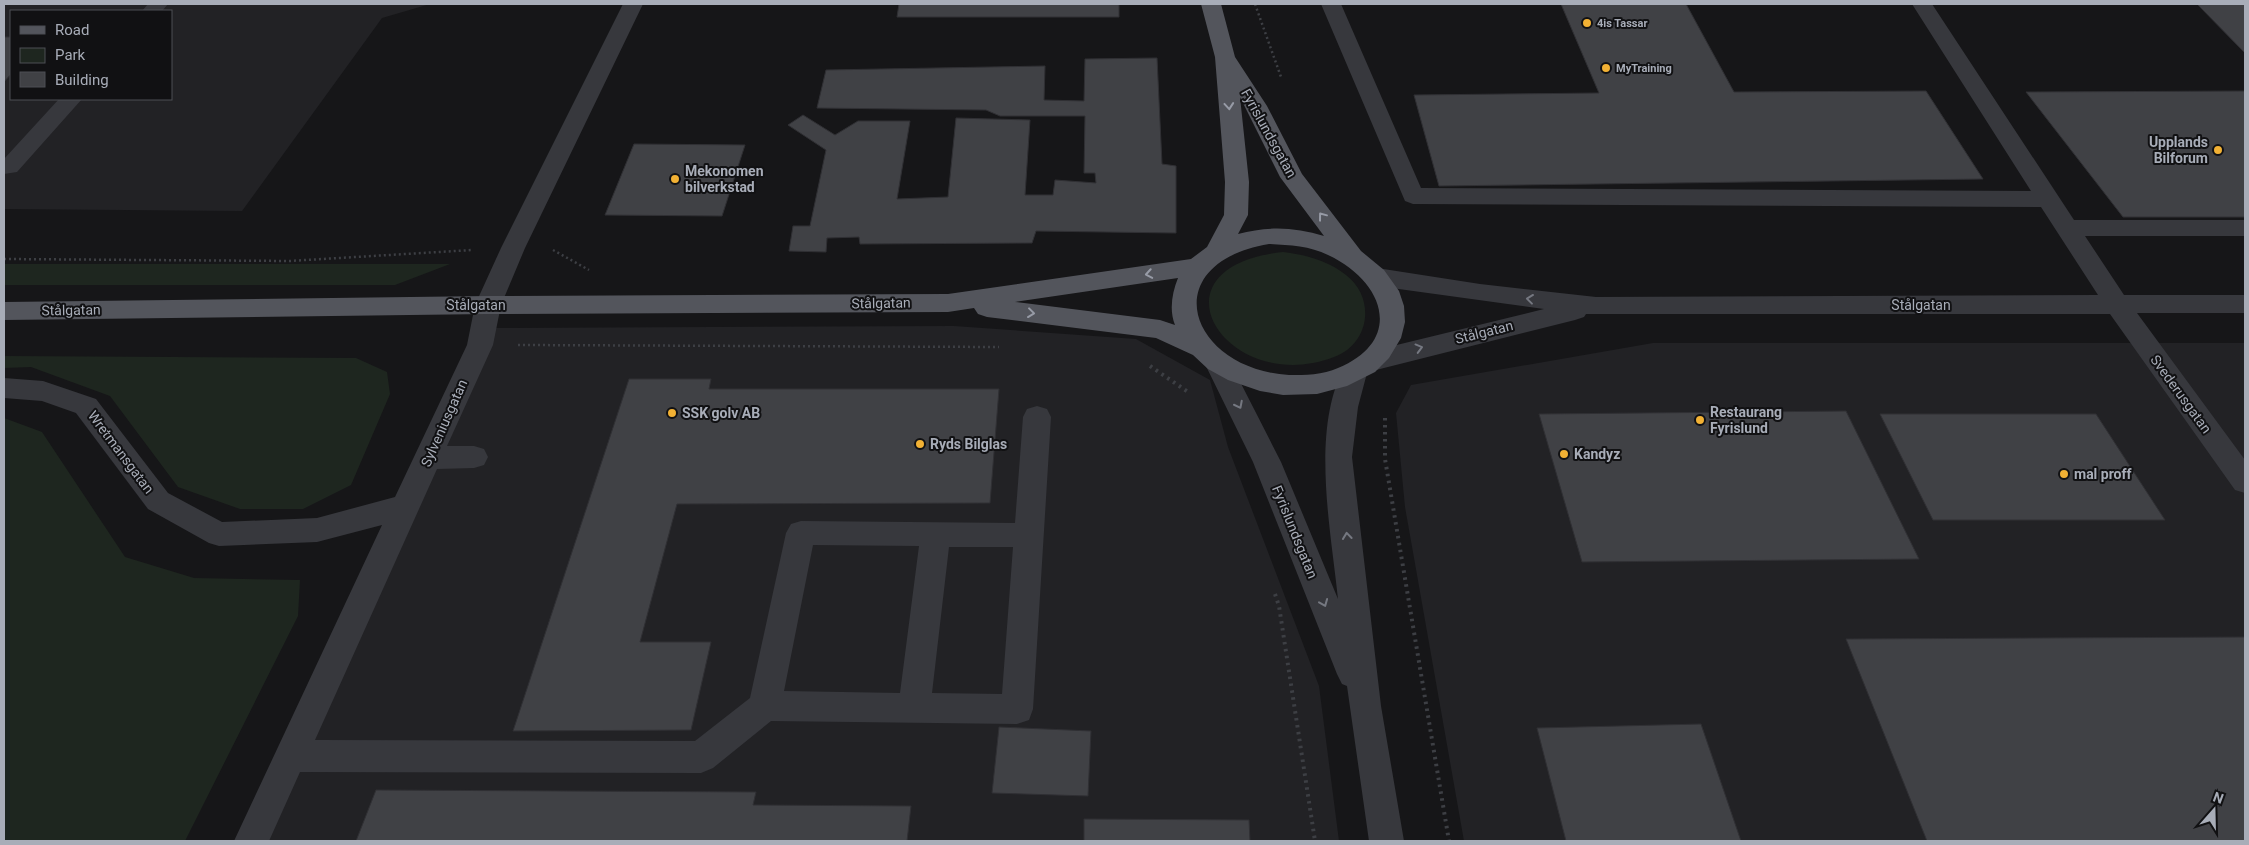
<svg xmlns="http://www.w3.org/2000/svg" width="2249" height="845" font-family="Roboto,sans-serif">
	<rect width="100%" height="100%" fill="#161618"/>
	<path fill="#222225" fill-rule="evenodd" d="M4,4h426l-48,14 -140,193 -238,-2zM11,11h160v88h-160z
		M954,326l182,13 74,41 18,67 91,239 20,155h-1088l236,-513z
		M1653,343h592v498h-781l-59,-334 -9,-94 15,-28z"/>
	<path fill="#1e261f" d="M1283,252c23,3 44,8 63,23 30,23 24,69 -12,82 -107,41 -192,-90 -51,-105z
		M4,264h446l-55,21h-391z
		M4,356l352,2 31,14 3,22 -39,91 -48,24h-63l-62,-22 -68,-91 -79,-29 -27,1z
		M4,418l38,14 83,125 69,21 106,2 -2,36 -113,225h-181z"/>
	<path fill="#404145" stroke="#303034" d="M899,4h220v13h-222z
		M1561,4h125l48,88 192,-1 57,88 -544,7 -25,-91 185,-2z
		M2197,4h48v49z
		M4,37h7v37l-7,8z
		M1157,58l5,106 14,2v67l-140,-2 -4,12 -172,1 -1,-7 -32,1 -1,14 -37,-1 4,-25h17l16,-76 -38,-25 15,-10 32,20 23,-14h52l-13,78 51,-2 8,-79 74,2 -5,75h28l2,-15 41,3 -1,-10h-11l1,-57h-85l-14,-6 -169,-2 9,-38 219,-4 -1,34 40,1 1,-42z
		M2245,91v126h-122l-97,-125z
		M634,144l111,1 -23,71 -117,-1z
		M629,379h82l-2,10h290l-9,114 -313,1 -37,138h71l-20,88 -178,1z
		M1846,411l73,148 -337,3 -43,-148z
		M1880,414h216l69,106h-232z
		M2245,637v204h-318l-81,-202z
		M1701,724l40,117h-175l-29,-113z
		M999,727l92,4 -3,65 -96,-3z
		M376,790l380,2 -3,13 158,1 -4,35h-551z
		M1084,819l165,1 1,21h-166z"/>
	<g fill="none" stroke-linecap="round" stroke-linejoin="round">
		<path stroke="#3d3f44" stroke-width="2.5" stroke-dasharray="2 3" stroke-linecap="butt" d="M1255,4l26,73
			M553,250l36,20
			M4,259l285,2 183,-11
			M518,345l481,2"/>
		<path stroke="#3d3f44" stroke-width="4" stroke-dasharray="2.5 4.5" stroke-linecap="butt" d="M1150,366l38,26
			M1385,418v41l64,382
			M1275,594l4,12 36,235"/>
		<path fill="#37383d" fill-rule="evenodd" d="M148,4h20l-6,7h-20z
			M623,4h20l-118,244 -24,57 -8,40 -46,101h27l10,3 4,8 -4,8 -10,3 -37,1 -122,271 380,1 55,-43 36,-165 5,-9 10,-3 214,2 8,-106 4,-8 10,-3 10,3 4,8 -18,292 -4,11 -12,4 -246,-3 -58,47 -12,5 -401,-1 -31,69h-35l148,-316 -65,17 -98,4 -10,-3 -61,-34 -72,-96 -34,-12 -38,-3v-20l39,3 53,18 72,94 54,29 95,-4 78,-21 72,-152 8,-40 26,-57zM813,545l106,1 -19,147 -116,-2zM949,547h64l-11,147 -70,-1z
			M1321,4h20l80,184 610,3 -119,-187h20l142,216h171v16h-160l39,59h121v18h-108l108,147v33l-10,-3 -125,-176h-524l-2,3 -9,3 -203,51 -7,-2 2,4 -9,34 -6,50 29,249 23,135h-35l-22,-155 -5,-2 -5,-10 -84,-212 -49,-100 4,-7 9,-3 9,3 4,7 51,100 57,137c-7,-69 -28,-170 7,-233l9,-3 7,2 -2,-4 4,-7 9,-3 172,-42 -167,-23 -9,-3 -3,-6 3,-6 9,-3 103,16 116,13 502,-2 -57,-88 -628,-3 -8,-3z
			M59,99h23l-65,73 -13,2v-15z"/>
		<path fill="#53555c" fill-rule="evenodd" d="M1201,4h20l14,53 32,49 35,68 59,77 23,19 15,21 5,15 1,16 -4,16 -12,20 -14,14 -28,14 -30,8 -34,1 -23,-4 -32,-11 -20,-11 -15,-14 -37,-17 -169,-21 -9,-3 -4,-6 -26,4 -460,2 -484,6v-18l484,-6 460,-2 243,-35 16,-12 17,-32 1,-33 -10,-125zM1240,97l40,80 44,59c-29,-9 -57,-10 -86,-2l10,-19 1,-33zM1269,244c20,1 41,2 59,11 56,26 77,85 10,113 -15,7 -33,7 -49,7 -100,-6 -136,-111 -20,-131zM1178,278c-6,15 -9,32 -3,47l-15,-5 -145,-18z"/>
	</g>
	<defs><path id="oneway-chevron" d="M-2-3.5L2.5 0L-2 3.5" fill="none" stroke-width="1.6" stroke-linecap="round" stroke-linejoin="round" transform="scale(1.25)"/></defs>
	<g stroke="#979ba6">
		<use href="#oneway-chevron" transform="translate(1229 106) rotate(85)"/>
		<use href="#oneway-chevron" transform="translate(1322 216) rotate(-127)"/>
		<use href="#oneway-chevron" transform="translate(1149 274) rotate(170)"/>
		<use href="#oneway-chevron" transform="translate(1031 313) rotate(7)"/>
	</g>
	<g stroke="#757881">
		<use href="#oneway-chevron" transform="translate(1530 299) rotate(-173)"/>
		<use href="#oneway-chevron" transform="translate(1419 348) rotate(-15)"/>
		<use href="#oneway-chevron" transform="translate(1239 405) rotate(63)"/>
		<use href="#oneway-chevron" transform="translate(1347 536) rotate(-96)"/>
		<use href="#oneway-chevron" transform="translate(1324 603) rotate(68)"/>
	</g>
	<g fill="#f2b134" stroke="#111113" stroke-width="2">
		<circle cx="1587" cy="23" r="5"/>
		<circle cx="1606" cy="68" r="5"/>
		<circle cx="2218" cy="150" r="5"/>
		<circle cx="675" cy="179" r="5"/>
		<circle cx="672" cy="413" r="5"/>
		<circle cx="1700" cy="420" r="5"/>
		<circle cx="920" cy="444" r="5"/>
		<circle cx="1564" cy="454" r="5"/>
		<circle cx="2064" cy="474" r="5"/>
	</g>
	<g text-anchor="middle" dominant-baseline="central" stroke-width="4" stroke-linejoin="round" paint-order="stroke">
		<g font-size="11" font-weight="bold" fill="#a8adb8" stroke="#111113" text-anchor="start">
			<text x="1597" y="23">4is Tassar</text>
			<text x="1616" y="68">MyTraining</text>
		</g>
		<g font-size="14" fill="#a8adb8" stroke="#111113">
			<text transform="translate(1269 133) rotate(61)">Fyrislundsgatan</text>
			<text transform="translate(881 303) rotate(-1)">Stålgatan</text>
			<text x="476" y="305">Stålgatan</text>
			<text x="1921" y="305">Stålgatan</text>
			<text transform="translate(71 310) rotate(-1)">Stålgatan</text>
			<text transform="translate(1484 332) rotate(-14)">Stålgatan</text>
			<text transform="translate(2181 394) rotate(54)">Svederusgatan</text>
			<text transform="translate(444 423) rotate(-66)">Sylveniusgatan</text>
			<text transform="translate(121 452) rotate(53)">Wretmansgatan</text>
			<text transform="translate(1295 532) rotate(68)">Fyrislundsgatan</text>
		</g>
		<g font-size="14" font-weight="bold" fill="#a8adb8" stroke="#111113" text-anchor="start">
			<text x="2208" y="142" text-anchor="end">Upplands<tspan x="2208" dy="16">Bilforum</tspan></text>
			<text x="685" y="171">Mekonomen<tspan x="685" dy="16">bilverkstad</tspan></text>
			<text x="1710" y="412">Restaurang<tspan x="1710" dy="16">Fyrislund</tspan></text>
			<text x="682" y="413">SSK golv AB</text>
			<text x="930" y="444">Ryds Bilglas</text>
			<text x="1574" y="454">Kandyz</text>
			<text x="2074" y="474">mal proff</text>
		</g>
	</g>
	<rect width="2249" height="845" fill="none" stroke="#a8adb8" stroke-width="10"/>
	<rect x="10" y="10" width="162" height="90" fill="#111113" stroke="#4d4f55"/>
	<rect x="20" y="26" width="25" height="8" fill="#53555c" stroke="#4d4f55"/>
	<text x="55" y="35" font-size="15" fill="#a8adb8">Road</text>
	<rect x="20" y="48" width="25" height="15" fill="#1e261f" stroke="#4d4f55"/>
	<text x="55" y="60" font-size="15" fill="#a8adb8">Park</text>
	<rect x="20" y="72" width="25" height="15" fill="#404145" stroke="#4d4f55"/>
	<text x="55" y="85" font-size="15" fill="#a8adb8">Building</text>
	<g transform="translate(2214 810) rotate(20)" stroke="#111113" stroke-width="4" paint-order="stroke">
	<path d="M0-4L9 19L0 12L-9 19Z" fill="#a8adb8"/>
	<text y="-8" font-size="14" font-weight="bold" text-anchor="middle" fill="#a8adb8">N</text>
	</g>
</svg>
